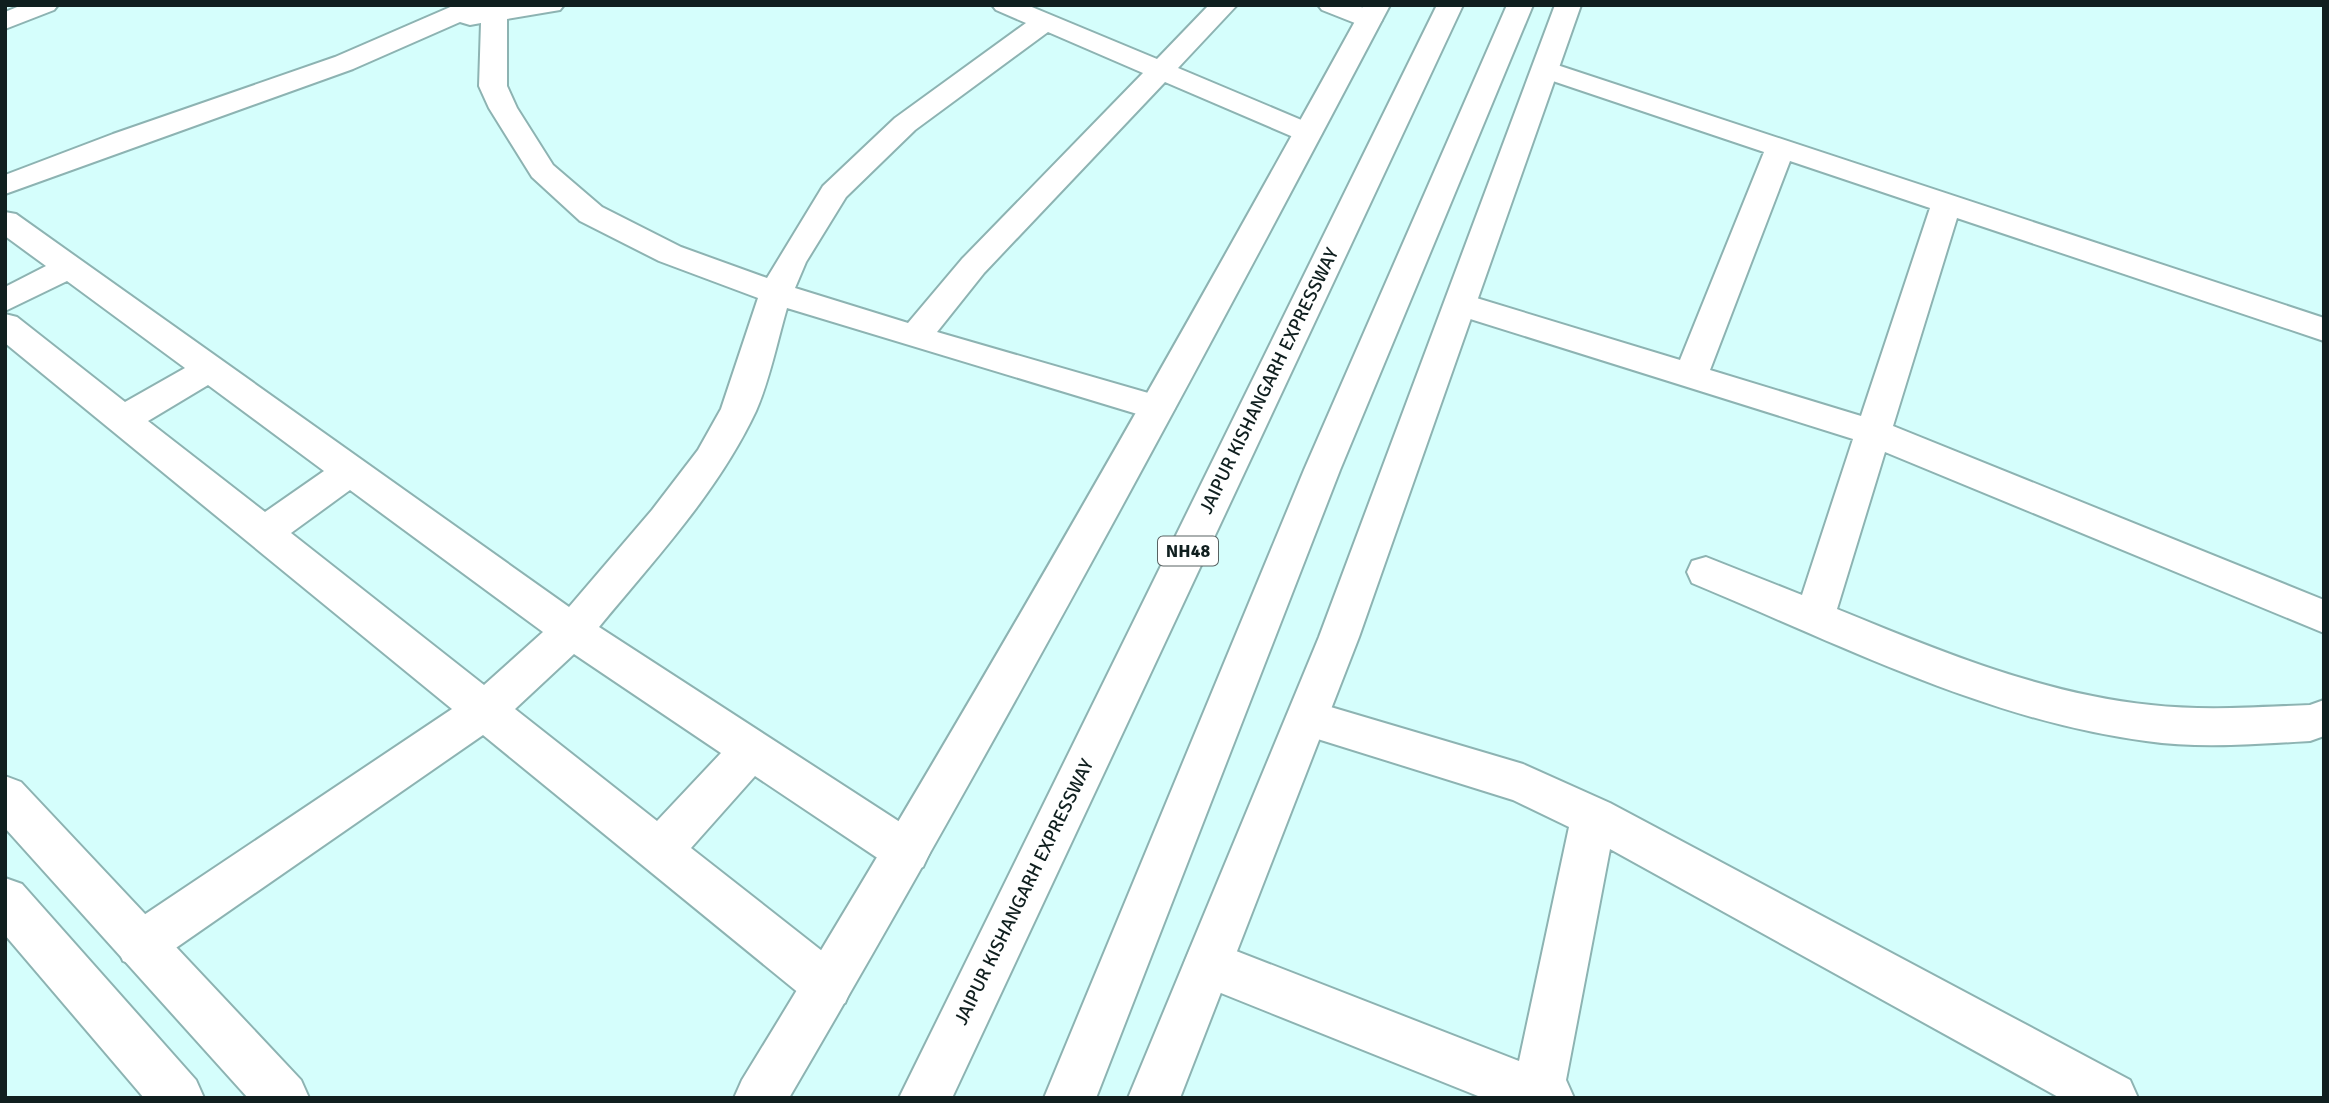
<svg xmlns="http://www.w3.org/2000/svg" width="2329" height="1103" font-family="Signika,sans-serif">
	<rect width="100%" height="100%" fill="#d5fefc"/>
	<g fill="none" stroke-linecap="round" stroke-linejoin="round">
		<defs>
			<path id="minor" d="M22,5h36l-4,5 -49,19v-17z
				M455,5h109l-4,5 -53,9v67l10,22 36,57 49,42 79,40 86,31 56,-92 72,-68 131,-95 -30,-13 -4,-5h35l130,54 52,-54h28l-59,63 140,59 4,6 -4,6 -10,3 -10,-3 -133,-57 -181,191 -47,59 232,67 6,9 -6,9 -12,3 -370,-112c-10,34 -17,71 -31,103 -38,81 -101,148 -157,216l324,210 7,15 -7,15 -16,6 -16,-6 -136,-91 -64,72 154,121 7,17 -7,17 -17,7 -17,-7 -328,-268 -326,226 -17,7 -17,-7 -7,-16 7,-16 329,-220 -447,-366v-29l12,3 108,85 60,-34 -118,-87 -62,30v-24l41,-21 -41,-30v-24l11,2 553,393 83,-97 46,-60 23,-41 37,-111 -99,-37 -79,-40 -48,-44 -43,-69 -10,-22 2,-63 -11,2 -10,-3 -107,47 -348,125v-19l108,-41 222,-77zM1048,32l95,41 -181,186 -54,64 -113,-35 11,-26 40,-65 69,-67zM208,385l116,86 -59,41 -117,-91zM350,490l193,142 -59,53 -193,-152zM574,654l147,99 -64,68 -142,-112z
				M1318,5c20,0 51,-4 64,15l-4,5 -9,3 -9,-3 -38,-15z
				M1545,61l779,257v23l-367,-123 -64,208 431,174v33l-439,-181 -48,157c100,41 205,85 314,96 53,6 106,2 159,0l14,-5v36l-14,5c-54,3 -110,8 -164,0 -157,-20 -309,-98 -454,-158l-5,-11 5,-11 14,-4 96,38 51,-156 -405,-127 -4,-8 4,-8 12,-3 220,67 84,-208 -229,-77 -3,-6 3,-6zM1790,161l140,47 -69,208 -151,-46z
				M1307,700l216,64 87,39 520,277 8,18h-78l-450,-249 -44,231 8,18h-91l-292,-117 -7,-17 7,-17 17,-7 311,121 50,-234 -56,-27 -221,-69 -6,-13 6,-13z"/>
			<path id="tertiary" d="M1364,5h26c-194,368 -391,734 -601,1093h-55l8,-18c217,-353 422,-712 622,-1075z
				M1555,5h26l-222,632 -179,461h-52l191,-461z"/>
			<path id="secondary" d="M5,776l16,6 280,298 8,18h-61l-243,-270z
				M5,878l17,6 174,196 8,18h-60l-139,-163z"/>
			<path id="trunk" d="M1437,5h26l-511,1093h-53z
				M1507,5h26l-193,465 -244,628h-52l260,-628z"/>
		</defs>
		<use href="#minor" stroke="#8db3b2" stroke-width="4"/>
		<use href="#tertiary" stroke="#8db3b2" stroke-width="4"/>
		<use href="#secondary" stroke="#8db3b2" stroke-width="4"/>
		<use href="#trunk" stroke="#8db3b2" stroke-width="4"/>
		<use href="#minor" fill="#fff" fill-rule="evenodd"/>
		<use href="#tertiary" fill="#fff" fill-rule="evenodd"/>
		<use href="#secondary" fill="#fff" fill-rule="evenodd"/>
		<use href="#trunk" fill="#fff" fill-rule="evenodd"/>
	</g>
	<g text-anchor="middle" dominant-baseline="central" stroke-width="5" stroke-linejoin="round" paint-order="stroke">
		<rect fill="#fff" stroke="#586262" stroke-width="2" x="1158" y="536.5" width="60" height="29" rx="5"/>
		<g font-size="18" font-weight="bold" fill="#101f1f">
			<text x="1188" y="551">NH48</text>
		</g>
		<g font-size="19" fill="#101f1f" stroke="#fff">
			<text transform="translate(1269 381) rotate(-64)">JAIPUR KISHANGARH EXPRESSWAY</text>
			<text transform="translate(1024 892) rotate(-64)">JAIPUR KISHANGARH EXPRESSWAY</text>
		</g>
	</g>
	<rect width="2329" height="1103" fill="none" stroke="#101f1f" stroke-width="14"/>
</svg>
